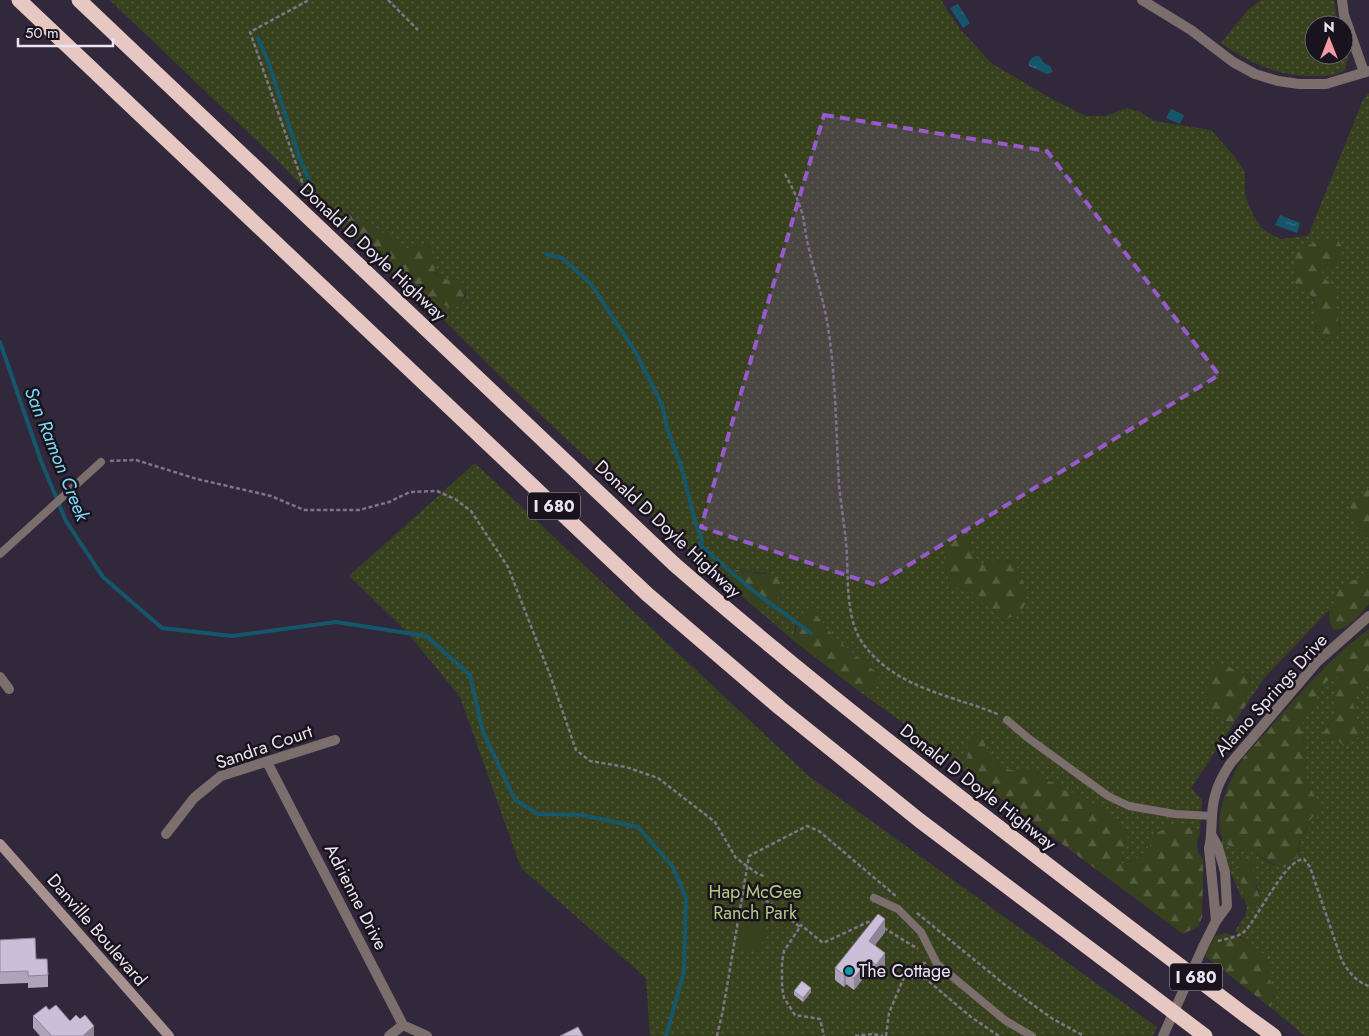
<svg xmlns="http://www.w3.org/2000/svg" width="1369" height="1036" font-family="Jost,sans-serif">
	<defs>
		<pattern id="green-dots" width="8" height="8" patternUnits="userSpaceOnUse" patternTransform="scale(1.25)"><rect width="8" height="8" fill="#38411e"/><path d="M2 2h.1M6 6h.1" fill="none" stroke="#555c3f" stroke-width="1.8" stroke-linecap="round"/></pattern>
		<pattern id="forest-firs" width="22" height="20" patternUnits="userSpaceOnUse" patternTransform="scale(1.25)"><rect width="22" height="20" fill="#38411e"/><path d="M5 1l3.5 6h-7zM16 11l3.5 6h-7z" fill="#555c3f"/></pattern>
		<pattern id="water-ripples" width="26" height="14" patternUnits="userSpaceOnUse" patternTransform="scale(1.25)"><rect width="26" height="14" fill="#16566a"/><path d="M2 4q2-2 4 0t4 0M15 11q2-2 4 0t4 0" fill="none" stroke="#386e80"/></pattern>
	</defs>
	<rect width="100%" height="100%" fill="#32283c"/>
	<path fill="url(#green-dots)" fill-rule="evenodd" d="M110,0h831l19,29 31,34 59,35 36,18h20l21,-8 13,4 14,9 57,9 24,27 10,15v23l9,22 10,13 16,9 28,-3 55,-136 6,-7v395l-19,17 14,30 5,3v37c-22,8 -28,6 -35,30l-69,72 -17,25 -1,-6 3,-20 -34,-14 10,61h8l-43,65 11,12 -2,33 -13,-8 -30,8c-8,16 -17,27 -35,31l-1,-10 8,-20 -32,-28 -17,-11 -18,-6 -29,-18h-18l-19,-5 -8,-10 -4,-15 -16,18v15l-70,-55 -38,-27 11,-3 7,-15 -44,-37 -20,-25 -19,13 -1,16 -37,-32c14,-3 24,-9 23,-25l-15,-12c-19,3 -26,-11 -44,7 -101,-90 -203,-181 -296,-279 9,-1 14,2 23,6l14,-3 4,-8v-9l-6,-6 -18,-1 -8,-8 -4,-24 -20,2 -8,-2 -27,-20 -20,-7 -6,-8 -12,-7 -8,10 -51,-54zM1312,245l12,34 8,8 8,40 -25,2c2,-15 3,-28 -9,-38l-4,-44zM968,532l2,17 9,15 34,-4 -37,36 -6,-5 -19,-5 -5,-15 -2,-23z
		M1261,0h73l4,25h-24v30h30v-10l4,12 -3,13c-11,7 -17,6 -30,6 -36,1 -65,-13 -94,-33l26,-32z
		M475,463l334,313 348,251 -4,9h-503l-4,-58 -125,-110 -61,-171 -54,-66 -57,-55z
		M1338,675l-1,10 -3,7v25l-7,9 -1,12 11,2 7,5 18,-17c-6,-10 -13,-27 -5,-38 3,-4 9,-7 12,-11v357h-64l-35,-29 3,-5 1,-8 -4,-8 -2,-15 1,-15 -17,-8 -17,-17 11,-17 1,-8 11,-3 1,-12 -5,-12v-17l-16,6 4,11 2,20h-2l-20,-47v-14l11,10h9l10,4 21,13 10,3 4,-1 12,-16 1,-13 8,-10 1,-7 8,-8 2,-9c-6,-11 -12,-21 -14,-33 -3,-16 2,-28 -5,-44l24,-42 6,-7z"/>
	<path fill="url(#forest-firs)" d="M341,204l14,16 20,7 27,20 8,2 15,-5c10,6 10,17 9,28l8,7 18,1 6,6c-1,11 -3,16 -11,22 -12,-2 -19,-9 -30,-8l-14,-10 -82,-75 8,-10z
		M1327,239h11l5,11 -6,14 -15,7c3,11 7,9 10,16 3,5 3,14 4,20 3,17 8,35 -17,30 -10,-21 9,-38 -22,-50l-4,-9 3,-27 6,-4z
		M1369,488v50c-13,-7 -17,-20 -19,-34z
		M962,526l6,5 2,18 9,15 34,-4c14,23 25,56 -13,59l-30,-28 -19,-5c-5,-15 -13,-41 1,-54 3,-2 7,-4 10,-6z
		M736,570c8,0 12,1 19,3 6,2 13,-2 20,3 11,8 4,24 -6,30 -3,2 -8,2 -12,3l-36,-30 5,-5z
		M1369,575v29c-8,9 -22,29 -36,25l-3,-6 -1,-13c6,-6 6,-12 9,-18 5,-11 21,-13 31,-17z
		M807,609l7,3 20,25 44,37v10l-7,5 -11,3 -66,-51 4,-24z
		M1369,629v50c-3,4 -9,7 -12,11 -8,11 -1,28 5,38 -3,11 -8,13 -18,18l-7,-6 -11,-2 -3,-5 11,-16v-25l3,-7v-10l-7,3 -6,7 -24,42c7,18 2,27 5,44 2,12 8,22 14,33l-2,9 -8,8c-1,10 -6,10 -9,18 -4,12 1,23 -17,29 -12,-4 -20,-11 -31,-16 -8,-4 -18,-2 -25,-8 -20,-18 4,-68 16,-86 40,-44 78,-94 126,-129z
		M1217,662l33,14 -3,20 1,6 -14,21c-33,-1 -32,-40 -17,-61z
		M973,732l11,9 4,15 8,10 19,5h18l29,18 18,6 17,11 32,28 -8,20 1,10 9,-2 11,-7 7,-8 8,-14 19,-11 11,3 13,8 -3,9 1,10 5,7v23l-1,35 -3,9 -16,8 -215,-160 -1,-34z
		M1248,859l6,3v17l6,20 -2,4 -11,3c-4,-8 -10,-37 -7,-45z
		M1225,933l13,3 14,12 18,8c-1,6 -2,11 -1,16 0,13 9,24 1,35l-65,-51 10,-20z"/>
	<path fill="#38411e" d="M746,905l24,6 -10,41 -23,-5z"/>
	<path fill="url(#water-ripples)" d="M958,4l12,19 -7,5 -13,-20z
		M1035,56h4l5,7 6,3 3,6 -6,2 -18,-8c-1,-5 2,-7 6,-10z
		M1171,109l13,6 -4,9 -14,-6z
		M1280,215l20,8 -3,10 -22,-8z"/>
	<g fill="none" stroke-linecap="round" stroke-linejoin="round">
		<path stroke="#16566a" stroke-width="4" d="M258,38l10,23 31,95 18,43
			M546,254l16,4 29,26 45,69 26,52 5,23 14,38 14,55 7,19 -2,5 52,45 59,43
			M0,342l41,119 25,60 37,56 59,51 70,8 104,-14 90,14 44,39 13,57 32,68 23,14 44,1 56,12 35,40 13,31 -2,74 -18,64"/>
		<path stroke="#7e7586" stroke-width="2.5" stroke-dasharray="4 2.5" stroke-linecap="butt" d="M388,0l30,30
			M785,174c7,13 14,27 18,42 2,11 3,22 6,33 6,26 15,52 19,78 8,52 8,106 11,158 2,19 5,38 7,57 3,31 -2,77 18,103 33,44 88,50 136,70
			M305,195l-4,-17 -51,-146 59,-32
			M110,461l26,-1 61,19 74,17 33,14h55l30,-8 21,-10 27,-1 18,8 16,12 37,56 42,108 26,75 14,11 36,6 32,11 57,44 21,36 22,16 6,2
			M745,884l55,43 -16,24 -2,11v25l2,11 11,17 25,4 4,17
			M917,913l87,71 49,35 31,17
			M800,927l1,-2 22,18 45,-21h5
			M884,928l34,21
			M1218,941c8,-2 20,-4 26,-9 14,-14 41,-73 60,-73l6,8 32,94c7,11 14,21 27,25
			M904,977l22,2 45,38 28,19
			M717,1036l6,-26 26,-154 58,-30 12,5 78,66
			M855,1036l18,-2 10,2
			M886,1036l3,-23 15,-36 22,-15"/>
		<path stroke="#7b6e6c" stroke-width="8" d="M0,554l101,-92
			M1007,720l21,18 80,58 21,10 46,8 37,2
			M874,898l24,11 23,23 16,32 69,57 26,15"/>
		<path stroke="#7b6e6c" stroke-width="10" d="M1142,0l49,30 42,32 22,12 23,7 21,3h27l43,-13
			M1342,0l2,15 20,57
			M0,677l9,12
			M267,762l136,263 24,11
			M166,834l28,-36 27,-22 114,-36
			M1216,921l-7,-73c3,-11 2,-20 3,-32 1,-21 7,-35 18,-52l87,-102 52,-46
			M1203,947l13,-26 11,-15 -2,-34 -7,-25 -6,-11
			M389,1036l14,-11"/>
		<path stroke="#7b6e6c" stroke-width="10" d="M1163,1036l40,-89"/>
		<path stroke="#a7928f" stroke-width="10" d="M0,844l169,192"/>
		<path stroke="#e7c7c2" stroke-width="15" d="M19,0l628,594 133,114 139,112 203,153
			M79,0l595,564c152,132 312,254 472,376
			M1245,1015l29,21"/>
		<path stroke="#e7c7c2" stroke-width="15" d="M1146,940l99,75
			M1122,973l83,63"/>
	</g>
	<path fill="#aea3ba" d="M885,932l-10,13 10,20 -9,12 -7,-6 -15,19 -8,-6 -2,3 -9,-7v-12z
		M0,940l36,19 12,16v12l-20,1v-5l-28,1z
		M794,991l17,1 -8,10 -9,-7z
		M33,1016l37,5 24,15h-54l-7,-8z"/>
	<path fill="#8d8597" d="M885,919v13l-16,21v-12z
		M885,953v12l-9,12v-12z
		M869,959v12l-15,19v-12z
		M846,972v12l-2,3v-12z
		M811,988v4l-8,10v-4z
		M94,1026v10h-11z"/>
	<path fill="#cabed8" stroke="#8d8597" d="M878,914l7,5 -16,22 16,12 -9,12 -7,-6 -15,19 -8,-6 -2,3 -9,-7z
		M35,938l1,21h11l1,16 -20,1v-5l-28,1v-32z
		M802,981l9,7 -8,10 -9,-7z
		M56,1005l14,16 6,-6 4,4 5,-4 9,11 -11,10h-31l-19,-20 13,-10 3,4z
		M578,1027l5,9h-23z"/>
	<path fill="#975acc" fill-opacity="0.2" stroke="#975acc" stroke-width="4" stroke-dasharray="10 6" stroke-linejoin="round" d="M824,115l223,36 172,224 -343,210 -175,-58z"/>
	<circle fill="#0f9aa8" stroke="#18131c" stroke-width="2" cx="849" cy="971" r="5"/>
	<g text-anchor="middle" dominant-baseline="central" stroke-width="5" stroke-linejoin="round" paint-order="stroke">
		<g fill="#18131c" stroke="#aca6b2" stroke-width="1">
			<rect x="528" y="492.5" width="52" height="27" rx="4"/>
			<rect x="1170" y="963.5" width="52" height="27" rx="4"/>
		</g>
		<g font-size="16" font-weight="bold" fill="#ebe5f2">
			<text x="554" y="506">I 680</text>
			<text x="1196" y="977">I 680</text>
		</g>
		<g font-size="18" fill="#ebe5f2" stroke="#18131c">
			<text transform="translate(373 252) rotate(43)">Donald D Doyle Highway</text>
			<text transform="translate(668 529) rotate(43)">Donald D Doyle Highway</text>
			<text transform="translate(1271 695) rotate(-48)">Alamo Springs Drive</text>
			<text transform="translate(264 747) rotate(-19)">Sandra Court</text>
			<text transform="translate(978 787) rotate(38)">Donald D Doyle Highway</text>
			<text transform="translate(356 897) rotate(63)">Adrienne Drive</text>
			<text transform="translate(97 930) rotate(49)">Danville Boulevard</text>
		</g>
		<g font-size="18" fill="#b6ca81" stroke="#18131c">
			<text x="755" y="892">Hap McGee<tspan x="755" dy="21">Ranch Park</tspan></text>
		</g>
		<g font-size="18" fill="#ebe5f2" stroke="#18131c" text-anchor="start">
			<text x="859" y="971">The Cottage</text>
		</g>
		<g font-size="19" font-style="italic" fill="#7cdafa" stroke="#18131c">
			<text transform="translate(57 454) rotate(68)">San Ramon Creek</text>
		</g>
	</g>
	<g transform="translate(1329 40)"><circle r="24" fill="#18131c" stroke="#6c6772"/>
	<path d="M0-4L9 19L0 12L-9 19Z" fill="#f49aa2"/>
	<text y="-8" font-size="14" font-weight="bold" text-anchor="middle" fill="#ebe5f2">N</text>
	</g>
	<path d="M18 38v8h95v-8" fill="none" stroke="#ebe5f2" stroke-width="2.5"/>
	<text x="25" y="38" font-size="15" fill="#ebe5f2" stroke="#18131c" stroke-width="4" paint-order="stroke">50 m</text>
</svg>
